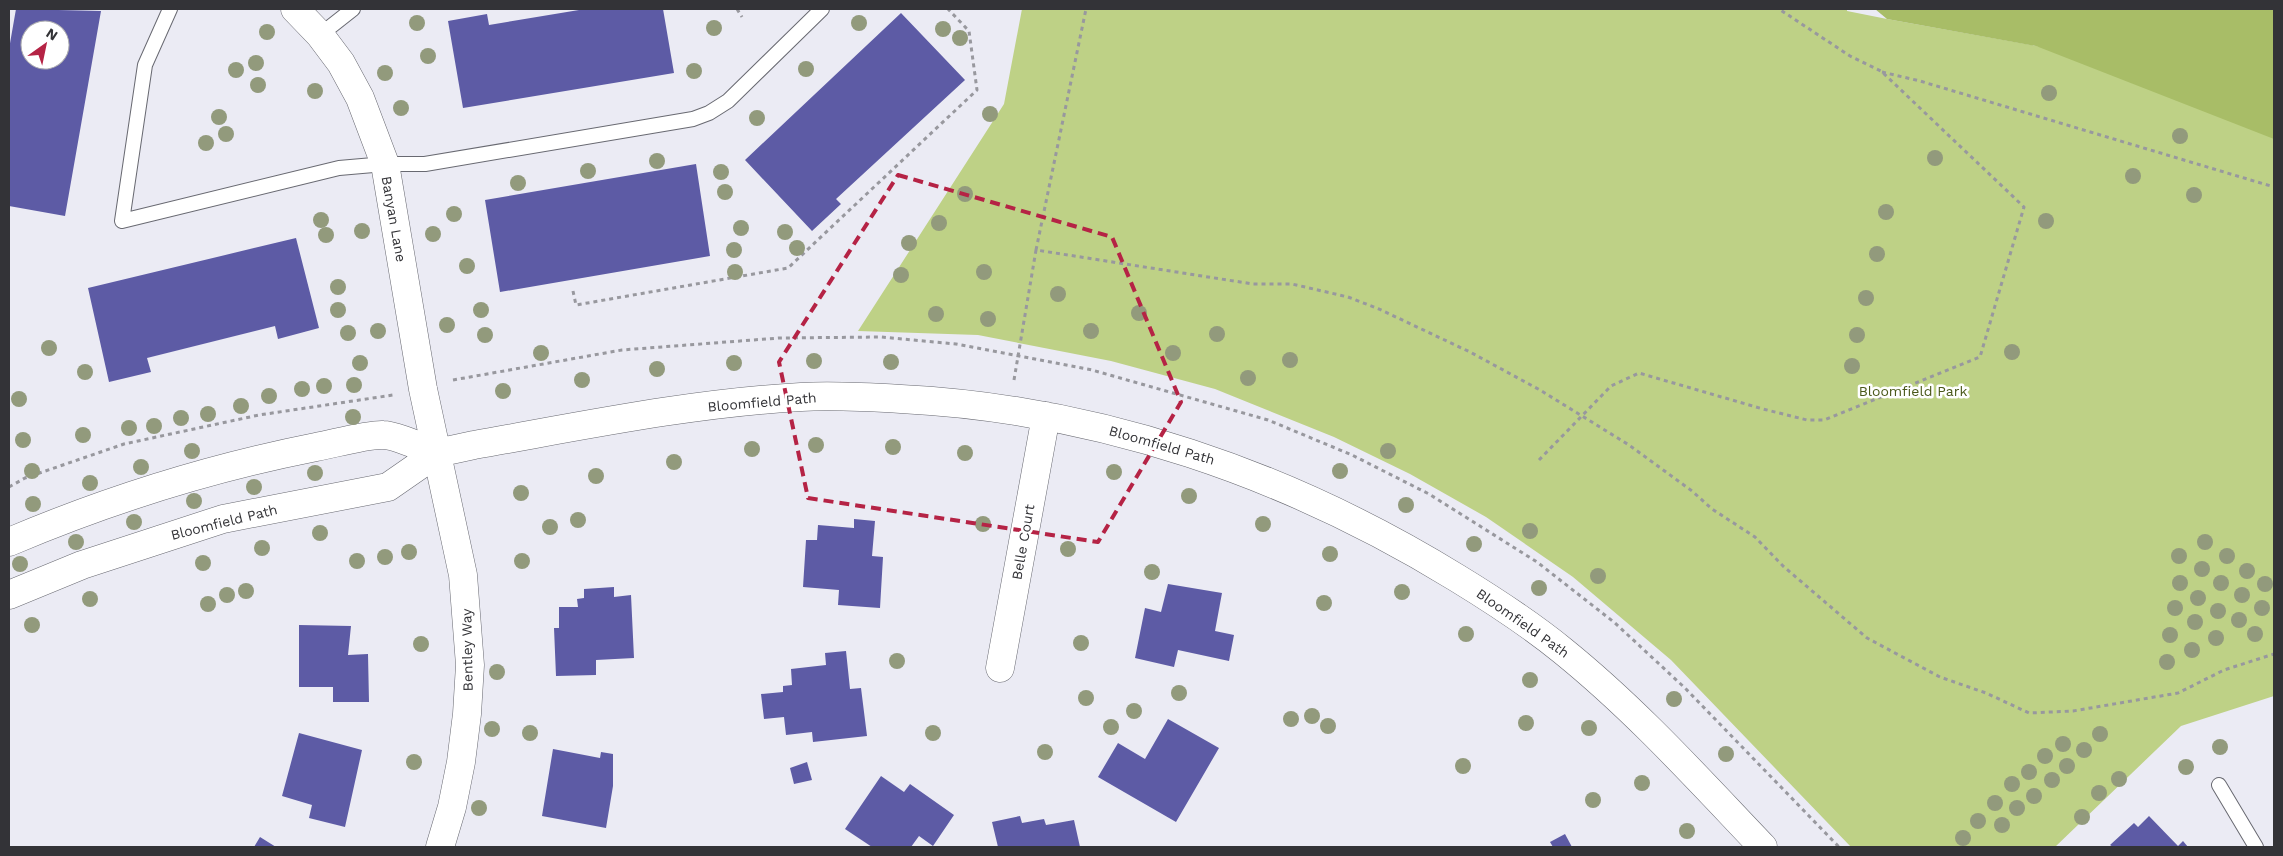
<svg xmlns="http://www.w3.org/2000/svg" width="2283" height="856" font-family="'Work Sans',sans-serif">
	<rect width="100%" height="100%" fill="#ebebf4"/>
	<path fill="#bed186" d="M1022,9h825v2l40,8 387,70v607l-93,30 -126,121h-204l-180,-187 -98,-83 -87,-60 -76,-43 -76,-37 -119,-48 -104,-28 -133,-26 -120,-4 146,-227z"/>
	<path fill="#a8bd67" d="M1875,9h399v130l-238,-93 -149,-27z"/>
	<path fill="#5d5ba5" fill-rule="evenodd" d="M16,9l85,2 -36,205 -56,-10v-157zM30,30h30v30h-30z
		M585,9h78l11,64 -211,35 -15,-87 39,-7 2,11z
		M901,13l64,67 -129,119 5,5 -29,27 -67,-71z
		M696,164l14,92 -210,36 -15,-92z
		M296,238l23,90 -41,11 -3,-13 -128,32 4,14 -42,10 -21,-94z
		M854,519l21,2 -3,35 11,1 -3,51 -42,-3 1,-15 -36,-3 3,-47h11l1,-15 36,3z
		M1168,584l54,9 -7,38 19,4 -5,26 -51,-11 -4,17 -39,-9 10,-50 16,4z
		M614,587v10l17,-2 3,63 -38,2v15l-40,1 -2,-48h5v-21h19l-1,-8 7,-1v-9z
		M299,625l52,1 -3,29 20,-1 1,48h-36v-15h-34z
		M846,651l4,38 11,-1 6,48 -54,6 -1,-10 -26,3 -2,-18 -20,2 -3,-25 22,-2v-6l9,-1 -1,-16 35,-4 -1,-12z
		M1168,719l51,29 -43,74 -78,-45 20,-34 27,16z
		M299,733l63,17 -17,77 -36,-9 3,-13 -30,-9z
		M553,749l47,9 1,-6 12,2v32l-7,42 -64,-12z
		M807,762l5,18 -18,4 -4,-16z
		M881,776l23,16 6,-8 44,31 -21,31 -14,-10 -8,11h-39l-27,-18z
		M1020,816l2,7 22,-4 2,6 28,-5 6,27h-82l-6,-25z
		M2149,816l29,30 5,-5 5,6h-75l-3,-2 24,-22 4,4z
		M1565,834l7,13h-19l-3,-5z
		M260,837l16,10h-22z"/>
	<g fill="none" stroke-linecap="round" stroke-linejoin="round">
		<defs>
			<path id="lane" d="M170,9l-25,56 -23,156 217,-53 46,-4h40l268,-45 16,-6 19,-12 94,-92
				M320,35l33,-26
				M2219,785l37,62"/>
			<path id="street" d="M295,9l25,26 21,28 19,35 25,66 38,225 40,186 7,90 -3,49 -6,48 -9,45 -12,40
				M9,542c99,-42 201,-74 307,-95 17,-3 52,-13 67,-12 12,0 41,13 54,18
				M9,595l73,-30 141,-46 165,-32 49,-34 37,-8c108,-19 217,-42 327,-48 33,-2 67,0 100,2 198,10 387,75 556,179 36,22 73,46 106,73 73,59 136,129 200,196
				M1000,668l46,-252"/>
		</defs>
		<use href="#lane" stroke="#686971" stroke-width="16"/>
		<use href="#street" stroke="#686971" stroke-width="29"/>
		<path stroke="#98989e" stroke-width="3" stroke-dasharray="4 4" stroke-linecap="butt" d="M737,9l5,8
			M1882,72l38,9 354,106
			M1036,250l50,-241
			M573,291l3,14 212,-37 189,-178 -8,-59 -21,-22
			M453,380l169,-30 157,-12 102,-1 75,7 136,26 176,50 84,35 77,39 108,68 78,61 70,65 154,159
			M1014,380l22,-130 217,34h39l56,13 31,12 91,43 70,38 89,55 63,46 20,18 43,28 28,29 84,72 73,39 46,16 43,20 44,-2 105,-18 46,-23 50,-16
			M1539,460l72,-74 28,-13 124,36 44,11h17l156,-63 44,-150 -143,-136 -31,-15 -71,-47
			M9,487l16,-9 99,-34 135,-29 134,-20"/>
		<use href="#lane" stroke="#fff" stroke-width="14"/>
		<use href="#street" stroke="#fff" stroke-width="28"/>
	</g>
	<g fill="#929a7c">
		<circle cx="417" cy="23" r="8"/>
		<circle cx="859" cy="23" r="8"/>
		<circle cx="714" cy="28" r="8"/>
		<circle cx="943" cy="29" r="8"/>
		<circle cx="267" cy="32" r="8"/>
		<circle cx="960" cy="38" r="8"/>
		<circle cx="428" cy="56" r="8"/>
		<circle cx="256" cy="63" r="8"/>
		<circle cx="806" cy="69" r="8"/>
		<circle cx="236" cy="70" r="8"/>
		<circle cx="694" cy="71" r="8"/>
		<circle cx="385" cy="73" r="8"/>
		<circle cx="258" cy="85" r="8"/>
		<circle cx="315" cy="91" r="8"/>
		<circle cx="2049" cy="93" r="8"/>
		<circle cx="401" cy="108" r="8"/>
		<circle cx="990" cy="114" r="8"/>
		<circle cx="219" cy="117" r="8"/>
		<circle cx="757" cy="118" r="8"/>
		<circle cx="226" cy="134" r="8"/>
		<circle cx="2180" cy="136" r="8"/>
		<circle cx="206" cy="143" r="8"/>
		<circle cx="1935" cy="158" r="8"/>
		<circle cx="657" cy="161" r="8"/>
		<circle cx="588" cy="171" r="8"/>
		<circle cx="721" cy="172" r="8"/>
		<circle cx="2133" cy="176" r="8"/>
		<circle cx="518" cy="183" r="8"/>
		<circle cx="725" cy="192" r="8"/>
		<circle cx="965" cy="194" r="8"/>
		<circle cx="2194" cy="195" r="8"/>
		<circle cx="1886" cy="212" r="8"/>
		<circle cx="454" cy="214" r="8"/>
		<circle cx="321" cy="220" r="8"/>
		<circle cx="2046" cy="221" r="8"/>
		<circle cx="939" cy="223" r="8"/>
		<circle cx="741" cy="228" r="8"/>
		<circle cx="362" cy="231" r="8"/>
		<circle cx="785" cy="232" r="8"/>
		<circle cx="433" cy="234" r="8"/>
		<circle cx="326" cy="235" r="8"/>
		<circle cx="909" cy="243" r="8"/>
		<circle cx="797" cy="248" r="8"/>
		<circle cx="734" cy="250" r="8"/>
		<circle cx="1877" cy="254" r="8"/>
		<circle cx="467" cy="266" r="8"/>
		<circle cx="735" cy="272" r="8"/>
		<circle cx="984" cy="272" r="8"/>
		<circle cx="901" cy="275" r="8"/>
		<circle cx="338" cy="287" r="8"/>
		<circle cx="1058" cy="294" r="8"/>
		<circle cx="1866" cy="298" r="8"/>
		<circle cx="338" cy="310" r="8"/>
		<circle cx="481" cy="310" r="8"/>
		<circle cx="1139" cy="313" r="8"/>
		<circle cx="936" cy="314" r="8"/>
		<circle cx="988" cy="319" r="8"/>
		<circle cx="447" cy="325" r="8"/>
		<circle cx="378" cy="331" r="8"/>
		<circle cx="1091" cy="331" r="8"/>
		<circle cx="348" cy="333" r="8"/>
		<circle cx="1217" cy="334" r="8"/>
		<circle cx="485" cy="335" r="8"/>
		<circle cx="1857" cy="335" r="8"/>
		<circle cx="49" cy="348" r="8"/>
		<circle cx="2012" cy="352" r="8"/>
		<circle cx="541" cy="353" r="8"/>
		<circle cx="1173" cy="353" r="8"/>
		<circle cx="1290" cy="360" r="8"/>
		<circle cx="814" cy="361" r="8"/>
		<circle cx="891" cy="362" r="8"/>
		<circle cx="360" cy="363" r="8"/>
		<circle cx="734" cy="363" r="8"/>
		<circle cx="1852" cy="366" r="8"/>
		<circle cx="657" cy="369" r="8"/>
		<circle cx="85" cy="372" r="8"/>
		<circle cx="1248" cy="378" r="8"/>
		<circle cx="582" cy="380" r="8"/>
		<circle cx="354" cy="385" r="8"/>
		<circle cx="324" cy="386" r="8"/>
		<circle cx="302" cy="389" r="8"/>
		<circle cx="503" cy="391" r="8"/>
		<circle cx="269" cy="396" r="8"/>
		<circle cx="19" cy="399" r="8"/>
		<circle cx="241" cy="406" r="8"/>
		<circle cx="208" cy="414" r="8"/>
		<circle cx="353" cy="417" r="8"/>
		<circle cx="181" cy="418" r="8"/>
		<circle cx="154" cy="426" r="8"/>
		<circle cx="129" cy="428" r="8"/>
		<circle cx="83" cy="435" r="8"/>
		<circle cx="23" cy="440" r="8"/>
		<circle cx="816" cy="445" r="8"/>
		<circle cx="893" cy="447" r="8"/>
		<circle cx="752" cy="449" r="8"/>
		<circle cx="192" cy="451" r="8"/>
		<circle cx="1388" cy="451" r="8"/>
		<circle cx="965" cy="453" r="8"/>
		<circle cx="674" cy="462" r="8"/>
		<circle cx="141" cy="467" r="8"/>
		<circle cx="32" cy="471" r="8"/>
		<circle cx="1340" cy="471" r="8"/>
		<circle cx="1114" cy="472" r="8"/>
		<circle cx="315" cy="473" r="8"/>
		<circle cx="596" cy="476" r="8"/>
		<circle cx="90" cy="483" r="8"/>
		<circle cx="254" cy="487" r="8"/>
		<circle cx="521" cy="493" r="8"/>
		<circle cx="1189" cy="496" r="8"/>
		<circle cx="194" cy="501" r="8"/>
		<circle cx="33" cy="504" r="8"/>
		<circle cx="1406" cy="505" r="8"/>
		<circle cx="578" cy="520" r="8"/>
		<circle cx="134" cy="522" r="8"/>
		<circle cx="983" cy="524" r="8"/>
		<circle cx="1263" cy="524" r="8"/>
		<circle cx="550" cy="527" r="8"/>
		<circle cx="1530" cy="531" r="8"/>
		<circle cx="320" cy="533" r="8"/>
		<circle cx="76" cy="542" r="8"/>
		<circle cx="2205" cy="542" r="8"/>
		<circle cx="1474" cy="544" r="8"/>
		<circle cx="262" cy="548" r="8"/>
		<circle cx="1068" cy="549" r="8"/>
		<circle cx="409" cy="552" r="8"/>
		<circle cx="1330" cy="554" r="8"/>
		<circle cx="2179" cy="556" r="8"/>
		<circle cx="2227" cy="556" r="8"/>
		<circle cx="385" cy="557" r="8"/>
		<circle cx="357" cy="561" r="8"/>
		<circle cx="522" cy="561" r="8"/>
		<circle cx="203" cy="563" r="8"/>
		<circle cx="20" cy="564" r="8"/>
		<circle cx="2202" cy="569" r="8"/>
		<circle cx="2247" cy="571" r="8"/>
		<circle cx="1152" cy="572" r="8"/>
		<circle cx="1598" cy="576" r="8"/>
		<circle cx="2180" cy="583" r="8"/>
		<circle cx="2221" cy="583" r="8"/>
		<circle cx="2265" cy="584" r="8"/>
		<circle cx="1539" cy="588" r="8"/>
		<circle cx="246" cy="591" r="8"/>
		<circle cx="1402" cy="592" r="8"/>
		<circle cx="227" cy="595" r="8"/>
		<circle cx="2242" cy="595" r="8"/>
		<circle cx="2198" cy="598" r="8"/>
		<circle cx="90" cy="599" r="8"/>
		<circle cx="1324" cy="603" r="8"/>
		<circle cx="208" cy="604" r="8"/>
		<circle cx="2175" cy="608" r="8"/>
		<circle cx="2262" cy="608" r="8"/>
		<circle cx="2218" cy="611" r="8"/>
		<circle cx="2239" cy="620" r="8"/>
		<circle cx="2195" cy="622" r="8"/>
		<circle cx="32" cy="625" r="8"/>
		<circle cx="1466" cy="634" r="8"/>
		<circle cx="2255" cy="634" r="8"/>
		<circle cx="2170" cy="635" r="8"/>
		<circle cx="2216" cy="638" r="8"/>
		<circle cx="1081" cy="643" r="8"/>
		<circle cx="421" cy="644" r="8"/>
		<circle cx="2192" cy="650" r="8"/>
		<circle cx="897" cy="661" r="8"/>
		<circle cx="2167" cy="662" r="8"/>
		<circle cx="497" cy="672" r="8"/>
		<circle cx="1530" cy="680" r="8"/>
		<circle cx="1179" cy="693" r="8"/>
		<circle cx="1086" cy="698" r="8"/>
		<circle cx="1674" cy="699" r="8"/>
		<circle cx="1134" cy="711" r="8"/>
		<circle cx="1312" cy="716" r="8"/>
		<circle cx="1291" cy="719" r="8"/>
		<circle cx="1526" cy="723" r="8"/>
		<circle cx="1328" cy="726" r="8"/>
		<circle cx="1111" cy="727" r="8"/>
		<circle cx="1589" cy="728" r="8"/>
		<circle cx="492" cy="729" r="8"/>
		<circle cx="530" cy="733" r="8"/>
		<circle cx="933" cy="733" r="8"/>
		<circle cx="2100" cy="734" r="8"/>
		<circle cx="2063" cy="744" r="8"/>
		<circle cx="2220" cy="747" r="8"/>
		<circle cx="2084" cy="750" r="8"/>
		<circle cx="1045" cy="752" r="8"/>
		<circle cx="1726" cy="754" r="8"/>
		<circle cx="2045" cy="756" r="8"/>
		<circle cx="414" cy="762" r="8"/>
		<circle cx="1463" cy="766" r="8"/>
		<circle cx="2067" cy="766" r="8"/>
		<circle cx="2186" cy="767" r="8"/>
		<circle cx="2029" cy="772" r="8"/>
		<circle cx="2119" cy="779" r="8"/>
		<circle cx="2052" cy="780" r="8"/>
		<circle cx="1642" cy="783" r="8"/>
		<circle cx="2012" cy="784" r="8"/>
		<circle cx="2099" cy="793" r="8"/>
		<circle cx="2034" cy="796" r="8"/>
		<circle cx="1593" cy="800" r="8"/>
		<circle cx="1995" cy="803" r="8"/>
		<circle cx="479" cy="808" r="8"/>
		<circle cx="2017" cy="808" r="8"/>
		<circle cx="2082" cy="817" r="8"/>
		<circle cx="1978" cy="821" r="8"/>
		<circle cx="2002" cy="825" r="8"/>
		<circle cx="1687" cy="831" r="8"/>
		<circle cx="1963" cy="838" r="8"/>
	</g>
	<path fill="none" stroke="#b52345" stroke-width="4" stroke-dasharray="10 6" stroke-linejoin="round" d="M898,175l214,62 69,165 -83,140 -290,-44 -29,-136z"/>
	<g text-anchor="middle" dominant-baseline="central" stroke-width="5" stroke-linejoin="round" paint-order="stroke">
		<g font-size="14" fill="#333337" stroke="#fff">
			<text transform="translate(394 219) rotate(80)">Banyan Lane</text>
			<text transform="translate(762 402) rotate(-5)">Bloomfield Path</text>
			<text transform="translate(1162 445) rotate(16)">Bloomfield Path</text>
			<text transform="translate(224 522) rotate(-14)">Bloomfield Path</text>
			<text transform="translate(1023 542) rotate(-80)">Belle Court</text>
			<text transform="translate(1523 623) rotate(35)">Bloomfield Path</text>
			<text transform="translate(467 650) rotate(-91)">Bentley Way</text>
		</g>
		<g font-size="14" fill="#4a581a" stroke="#fff">
			<text x="1913" y="391">Bloomfield Park</text>
		</g>
	</g>
	<rect width="2283" height="856" fill="none" stroke="#333337" stroke-width="20"/>
	<g transform="translate(45 45) rotate(33)"><circle r="24" fill="#ffffff" stroke="#adadaf"/>
	<path d="M0-4L9 19L0 12L-9 19Z" fill="#b52345"/>
	<text y="-8" font-size="14" font-weight="bold" text-anchor="middle" fill="#333337">N</text>
	</g>
</svg>
